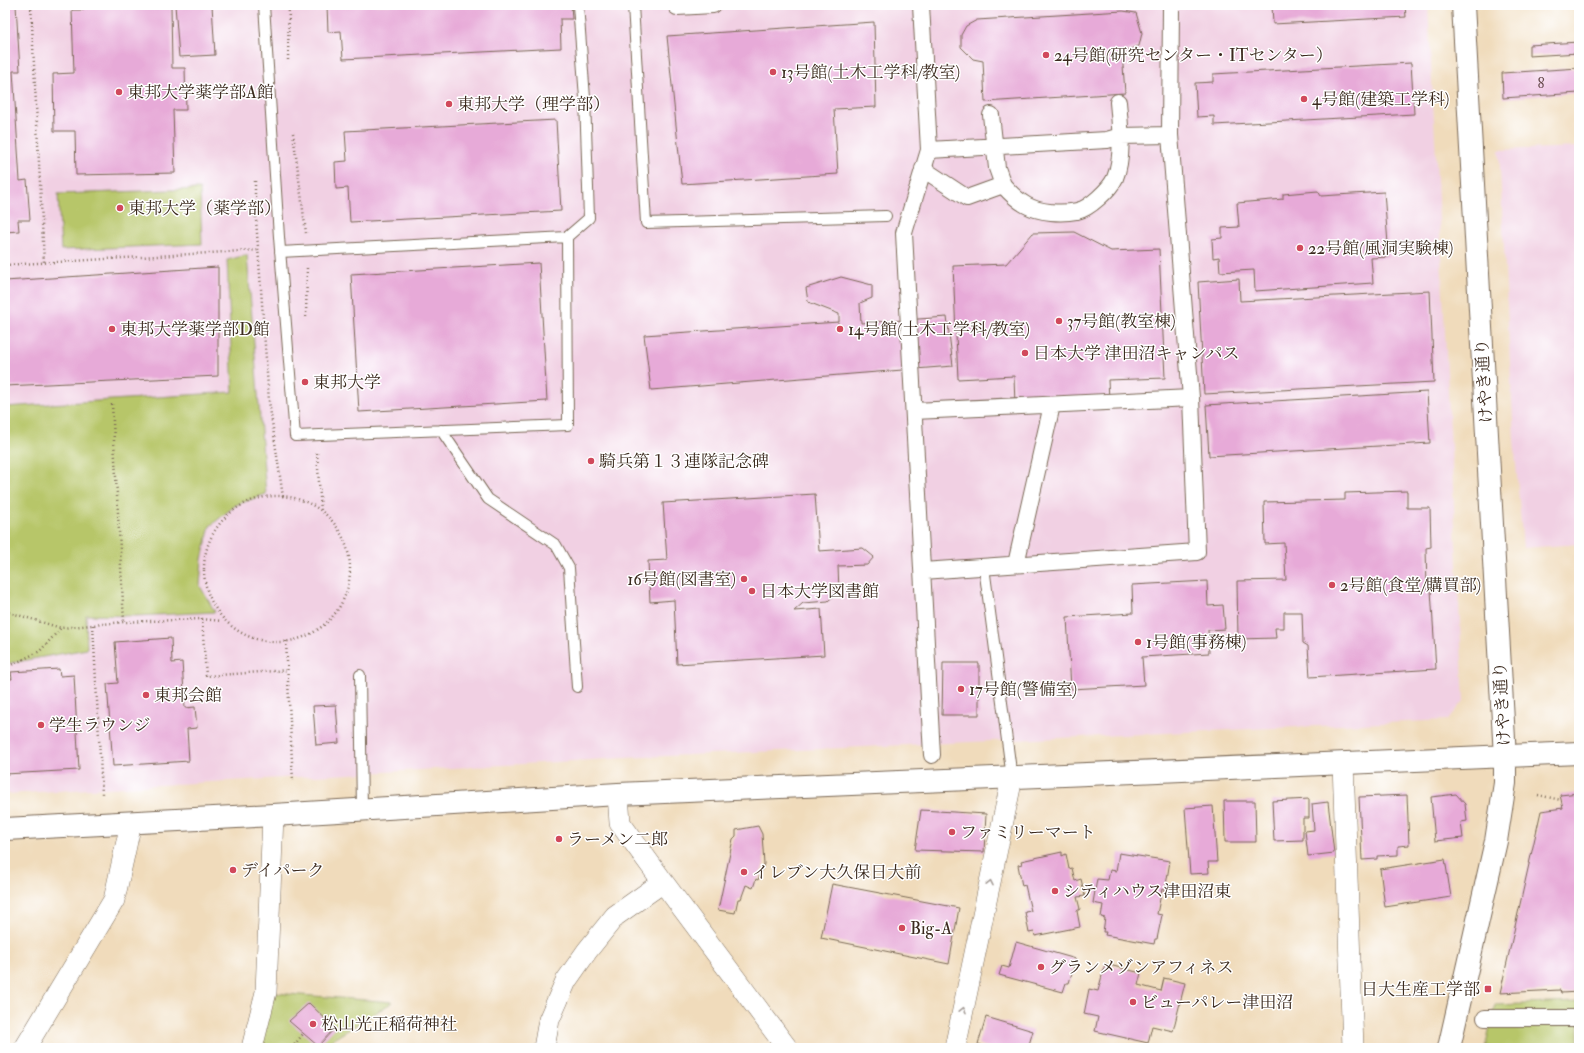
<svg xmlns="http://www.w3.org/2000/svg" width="1584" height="1053" font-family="'IM FELL Double Pica','Noto Serif JP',serif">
	<rect width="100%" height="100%" fill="#fff"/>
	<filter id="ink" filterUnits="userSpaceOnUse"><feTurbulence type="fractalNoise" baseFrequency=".025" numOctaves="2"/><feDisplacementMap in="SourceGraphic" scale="8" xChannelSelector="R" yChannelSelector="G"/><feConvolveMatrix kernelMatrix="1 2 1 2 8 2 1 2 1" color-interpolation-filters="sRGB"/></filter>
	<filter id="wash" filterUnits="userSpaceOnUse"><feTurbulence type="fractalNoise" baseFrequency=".012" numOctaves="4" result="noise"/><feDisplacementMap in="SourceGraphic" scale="16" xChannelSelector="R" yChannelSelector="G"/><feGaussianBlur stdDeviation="0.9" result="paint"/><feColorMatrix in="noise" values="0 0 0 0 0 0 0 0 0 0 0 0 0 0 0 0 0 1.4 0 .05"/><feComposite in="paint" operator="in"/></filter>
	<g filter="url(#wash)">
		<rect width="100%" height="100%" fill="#f0dbbb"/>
		<path fill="#f1d0e3" d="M5,5h1423l36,696 -16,19 -824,38 -619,36z
			M1579,147v397l-56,4 -9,-108 -15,-290z"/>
		<path fill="#b7c669" stroke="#797844" d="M200,189l2,55 -141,6 -3,-56z
			M247,255l19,239 -30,11 -26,21 -8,33 -2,27 15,26 -80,4 -49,-1 1,34 -82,15v-257l228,-15 -6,-132z
			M274,993l119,9 -74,46h-60z
			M1579,1002v46h-94l10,-43z"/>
		<g id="blocks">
			<path fill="#e7aad8" d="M5,5h11l4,66h-7l7,110 7,-1 3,40h-12l1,11 -14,1z
				M171,5l1,63h13l1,42h-13l2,63 -99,2 -1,-44h-21l-1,-57 21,-1 -2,-63h11v-4z
				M175,5h37l3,50 -36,2z
				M327,5h244l1,14h-12l1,29 -218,11 -2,-28 -13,1z
				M1272,5h133l1,12 -133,7z
				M1123,11l13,2 6,20 -3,13 -17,6 3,41 -140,9 -2,-41 -10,-2 -12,-12v-12l5,-9 11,-6z
				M874,22l2,85 -42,2 4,65 -156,10 -15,-148z
				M1579,42v11l-50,3v-11z
				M1411,63l3,51 -200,11v-9l-17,1 -2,-34 18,-1v-8z
				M1579,68v25l-76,5 -1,-25z
				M556,120l5,91 -211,11 -2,-34 -12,1 -1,-27 12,-1 -2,-30z
				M1318,191l3,5 63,-4 5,65 -18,1 2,25 -118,8 -1,-21 -34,2 -1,-15 -6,1 -1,-19 10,-1v-10l17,-1 -2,-24 46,-4v-5z
				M1074,232l37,19 48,-2 6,129 -57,2 1,20 -94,5 -1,-29 -56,3 -5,-113 53,-2 27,-31z
				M539,263l8,138 -188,11 -8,-138z
				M218,267v109l-213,10v-105z
				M841,277l31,8v13l-12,5 1,20 86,-6 6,49 -302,24 -7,-55 195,-13v-8l-31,-12 -2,-14z
				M1239,279l1,22 190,-10 4,91 -230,12 -6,-112z
				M1427,392l3,51 -221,13 -3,-51z
				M1407,491v17h23l1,39 -5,1 1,41 4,1 5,79 -126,8 -2,-31 -5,-3 -1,-31h-18v16h-9l1,10 -38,1 -1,-58 49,-1 -2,-37 -19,1 -1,-42 81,-2v-7z
				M815,494l4,57 44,-3 11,9 -7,8 -29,1 1,25 -11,10 -25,2 -9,8 27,-2 3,46 -147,9 -3,-64 -24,2 -2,-41 19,-1 -4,-57z
				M1207,581l1,25 15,-1 2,24 -17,1 1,23 -67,4 2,28 -73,4 -4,-72 66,-4 -1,-28z
				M171,638l1,25 10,-1 3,46 10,-1 2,21 -10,1 2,32 -76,5 -6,-82 11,-1 -3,-41z
				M943,663h36v52h-37z
				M59,669l1,7 14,-1 5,95 -74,4v-95h7l-1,-7z
				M336,705l3,38 -23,2 -3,-39z
				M1579,793v199l-18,1 -1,-3 -60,3 41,-182 22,-3 -3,-13z
				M1456,794l9,10 2,17 -6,1 2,16 -28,3 -4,-44z
				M1407,795l2,50 -11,1v9l-21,1v3l-15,1 -3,-63z
				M1309,799v19h-6v22l-29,1 -2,-40z
				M1224,801h31l1,41h-31z
				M1328,802l6,51 -26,3 -3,-25 9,-1 -2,-26z
				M1213,806l4,56h-9l1,11 -19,1 -5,-66z
				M921,810l65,4 -2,38 -69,-2z
				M758,826l4,8 2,30 -6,16 -2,-1 -3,9 -7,-3 -5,14h-3l-3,14 -17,-3 15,-71 3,-3v-6z
				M1062,852v4l4,-2 3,15 3,-1 3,13 6,-2 4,17 -8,1 3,12 -3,2 3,16 -45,9 -1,-4 -5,1 -4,-21 6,-1 -6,-26 -3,1 -4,-21 4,-1 -1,-3z
				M1119,853l51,8 -5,30 -3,-2 -5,25 5,1 -5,24h-2l-1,5 -49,-9 1,-3h-3l2,-14 -4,-1 2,-12 -10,-2 4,-24 11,1 2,-10 6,1z
				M1445,859l6,38 -66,10 -5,-38z
				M832,884l127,24 -10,56 -128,-26z
				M1016,942l60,17 -7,24h-3l-3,9 -64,-17 3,-9 7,2z
				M1105,964l36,9 -3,12 23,6 3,-13 21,5 -12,48 -21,-5 -4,17 -53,-12 3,-14 -14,-3 5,-25 9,2z
				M309,1003l26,25 -17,18 -29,-25z
				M986,1017l47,14 -5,17h-38l-12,-4z"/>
		</g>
	</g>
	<g filter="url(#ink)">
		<use href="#blocks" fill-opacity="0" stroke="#7a6855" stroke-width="1"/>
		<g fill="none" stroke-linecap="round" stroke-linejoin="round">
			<defs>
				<path id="service" d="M264,5l15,232 16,199 273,-11 -1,-188 22,-19 -4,-120 -7,-93
					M633,5l13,218 240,-7
					M280,252l287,-15
					M441,430l47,69 68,46 13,23 8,119
					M984,567l28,211
					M360,675l2,135"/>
				<path id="pedestrian" d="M921,5l8,145 -25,83 28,522
					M677,7l36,-2
					M991,115l6,53 6,17
					M929,150l178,-10 14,-4 49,-1
					M923,169l44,29 36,-13c7,8 14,15 23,20 14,8 36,9 51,6 12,-2 33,-22 38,-33 9,-22 5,-53 3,-76
					M914,411l277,-13
					M1016,564l36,-159
					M923,571l274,-19 -6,-154 -21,-263 1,-130
					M1485,1018h94"/>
				<path id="minor" d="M1343,763l10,285
					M663,882l124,166
					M25,1048l89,-148 17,-77
					M252,1048l14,-56 7,-177
					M544,1048l5,-28 17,-39 21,-30 28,-35 48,-34 -43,-59 -2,-29
					M955,1048l57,-270"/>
				<path id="tertiary" d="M5,829l268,-14 345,-21 961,-41
					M1449,1048l47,-207 9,-58v-26l-42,-752"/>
			</defs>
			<use href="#service" stroke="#7a6855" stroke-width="12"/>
			<use href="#pedestrian" stroke="#7a6855" stroke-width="18"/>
			<use href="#minor" stroke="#7a6855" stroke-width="22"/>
			<use href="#tertiary" stroke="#7a6855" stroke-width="24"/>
			<path stroke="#7a6855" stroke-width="2.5" stroke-dasharray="1 3" stroke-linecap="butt" d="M31,5l13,257
				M288,60l1,-55
				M293,133l13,100
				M255,181v24l14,196 14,96
				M5,265l254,-15
				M306,317l1,-49
				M112,404l12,218
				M317,453l4,58
				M204 569a73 73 0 1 1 146 0a73 73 0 1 1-146 0Z
				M5,611l56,17 63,-6 78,-3 20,2
				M202,619l4,57 82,-6
				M93,625l9,169
				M286,641l7,140
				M5,668l35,-17 21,-23
				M1538,795l23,5
				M292,1048l11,-14"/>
			<use href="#service" stroke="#fff" stroke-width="10"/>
			<use href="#pedestrian" stroke="#fff" stroke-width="16"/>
			<use href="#minor" stroke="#fff" stroke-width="21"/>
			<use href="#tertiary" stroke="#fff" stroke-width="22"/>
		</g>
		<defs><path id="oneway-chevron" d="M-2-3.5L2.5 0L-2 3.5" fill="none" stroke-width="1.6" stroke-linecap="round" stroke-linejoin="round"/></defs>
		<g stroke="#a79f9a">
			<use href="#oneway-chevron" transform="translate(990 883) rotate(-78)"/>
			<use href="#oneway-chevron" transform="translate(963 1010) rotate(-78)"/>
		</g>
	</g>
	<g fill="#d1495b" stroke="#fff" stroke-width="1.5">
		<circle cx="1046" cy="55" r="4"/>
		<circle cx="773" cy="72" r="4"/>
		<circle cx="119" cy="92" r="4"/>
		<circle cx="1304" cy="99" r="4"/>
		<circle cx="449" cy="104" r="4"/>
		<circle cx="120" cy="208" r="4"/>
		<circle cx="1300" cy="248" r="4"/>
		<circle cx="1059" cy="321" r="4"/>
		<circle cx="112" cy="329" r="4"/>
		<circle cx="840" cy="329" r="4"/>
		<circle cx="1025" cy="353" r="4"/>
		<circle cx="305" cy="382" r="4"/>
		<circle cx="591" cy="461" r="4"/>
		<circle cx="744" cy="579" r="4"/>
		<circle cx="1332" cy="585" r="4"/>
		<circle cx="752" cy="591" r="4"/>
		<circle cx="1138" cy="642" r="4"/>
		<circle cx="961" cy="689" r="4"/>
		<circle cx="146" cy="695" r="4"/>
		<circle cx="41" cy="725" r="4"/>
		<circle cx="952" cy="832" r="4"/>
		<circle cx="559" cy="839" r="4"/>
		<circle cx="233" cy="870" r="4"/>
		<circle cx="744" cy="872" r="4"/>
		<circle cx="1055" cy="891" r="4"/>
		<circle cx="902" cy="928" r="4"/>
		<circle cx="1041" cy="967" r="4"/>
		<rect x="1484" y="985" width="8" height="8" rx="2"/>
		<circle cx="1133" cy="1002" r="4"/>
		<circle cx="313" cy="1024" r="4"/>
	</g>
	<g text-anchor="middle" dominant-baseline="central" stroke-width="3" stroke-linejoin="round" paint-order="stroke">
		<g font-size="15" fill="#664a4c">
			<text x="1541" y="83">8</text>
		</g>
		<g font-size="17" fill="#3b2a1e" stroke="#fff" text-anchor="start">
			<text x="1054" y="55">24号館(研究センター・ITセンター）</text>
			<text x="781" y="72">13号館(土木工学科/教室)</text>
			<text x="127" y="92">東邦大学薬学部A館</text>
			<text x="1312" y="99">4号館(建築工学科)</text>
			<text x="457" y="104">東邦大学（理学部）</text>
			<text x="128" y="208">東邦大学（薬学部）</text>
			<text x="1308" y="248">22号館(風洞実験棟)</text>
			<text x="1067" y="321">37号館(教室棟)</text>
			<text x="120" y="329">東邦大学薬学部D館</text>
			<text x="848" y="329">14号館(土木工学科/教室)</text>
			<text x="1033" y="353">日本大学 津田沼キャンパス</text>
			<text x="313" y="382">東邦大学</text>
			<text x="599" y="461">騎兵第１３連隊記念碑</text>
			<text x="736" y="579" text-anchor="end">16号館(図書室)</text>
			<text x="1340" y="585">2号館(食堂/購買部)</text>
			<text x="760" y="591">日本大学図書館</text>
			<text x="1146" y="642">1号館(事務棟)</text>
			<text x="969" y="689">17号館(警備室)</text>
			<text x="154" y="695">東邦会館</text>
			<text x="49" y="725">学生ラウンジ</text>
			<text x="960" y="832">ファミリーマート</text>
			<text x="567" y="839">ラーメン二郎</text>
			<text x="241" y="870">デイパーク</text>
			<text x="752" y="872">イレブン大久保日大前</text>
			<text x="1063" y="891">シティハウス津田沼東</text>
			<text x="910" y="928">Big-A</text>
			<text x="1049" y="967">グランメゾンアフィネス</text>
			<text x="1480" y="989" text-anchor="end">日大生産工学部</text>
			<text x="1141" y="1002">ビューパレー津田沼</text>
			<text x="321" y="1024">松山光正稲荷神社</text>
		</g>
		<g font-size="17" fill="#3b2a1e" stroke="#fff">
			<text transform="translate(1484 381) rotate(-93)">けやき通り</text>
			<text transform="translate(1502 704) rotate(-93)">けやき通り</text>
		</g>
	</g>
	<rect width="1584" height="1053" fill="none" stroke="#fff" stroke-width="20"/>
</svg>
